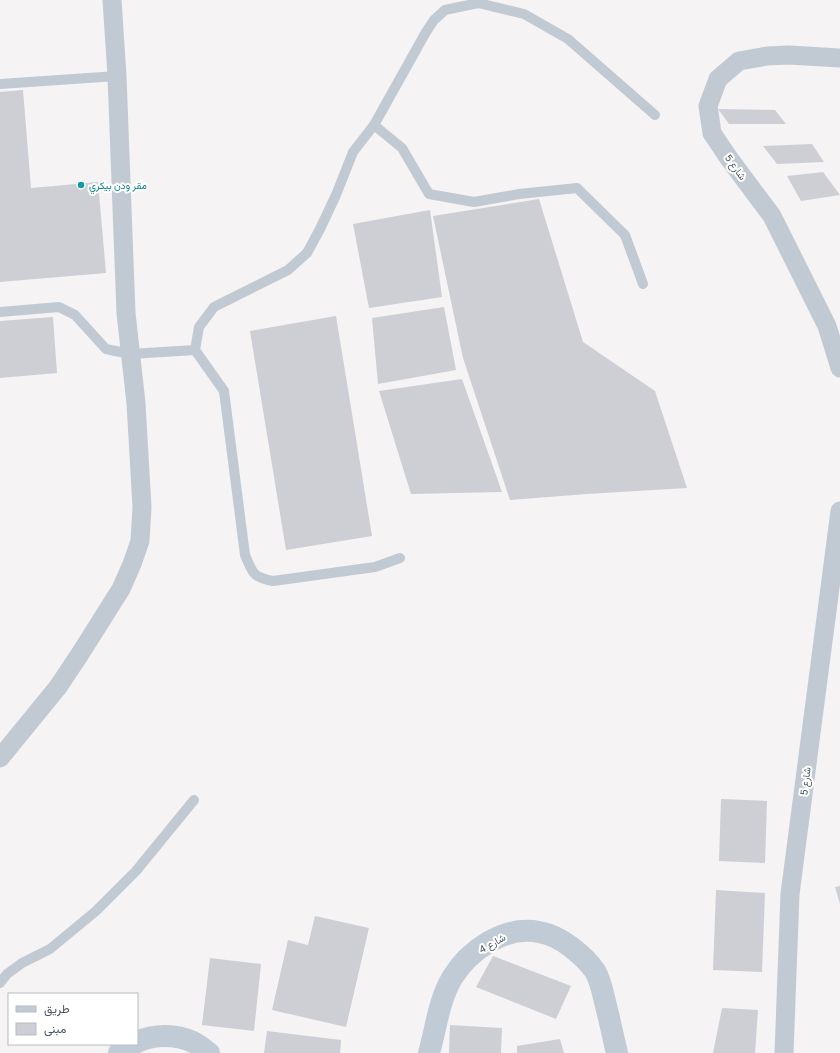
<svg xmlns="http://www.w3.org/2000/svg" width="840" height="1053" font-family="'Golos Text',Vazirmatn,sans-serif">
	<rect width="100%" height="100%" fill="#f5f3f3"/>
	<path fill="#cdcfd5" d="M23,90l8,98 67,-6 8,91 -106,9v-190z
		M718,109l57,1 11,14h-57z
		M812,144l12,18 -47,2 -14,-18z
		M823,172l17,23 -39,6 -14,-25z
		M539,199l44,143 72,49 32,97 -100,6 -77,6 -47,-142 -30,-142z
		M430,210l12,87 -73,11 -16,-84z
		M444,307l12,63 -78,14 -6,-66z
		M336,316l36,220 -86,14 -36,-219z
		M53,317l4,56 -57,5v-57z
		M462,379l40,113 -91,2 -32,-103z
		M721,799l46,2 -2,62 -46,-2z
		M840,886v18l-5,-17z
		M716,890l49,3 -3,79 -49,-2z
		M315,916l54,12 -23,99 -74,-17 16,-70 20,5z
		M493,956l78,30 -15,33 -80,-32z
		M210,958l51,6 -7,67 -52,-6z
		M722,1008l36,2 -3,43h-42z
		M450,1025l52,3 -1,25h-52z
		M267,1031l74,9 -1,13h-76z
		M560,1039l4,14h-47v-7z"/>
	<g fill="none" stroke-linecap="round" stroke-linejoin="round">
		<path stroke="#c1cad2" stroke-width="10" d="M0,84l117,-8
			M374,125l52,-93 8,-12 11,-10 33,-7 46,11 44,25 87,76
			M0,312l59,-5 16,8 31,34 24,5 65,-4 29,41 21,164c8,18 7,22 28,26l102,-14 25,-9
			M195,350l4,-23 15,-20 74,-37 19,-17 13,-24 16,-34 17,-43 21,-27 28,23 27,46 45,8 45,-8 58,-6 48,47 18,49
			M0,983l7,-9 15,-11 28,-14 46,-38 40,-40 58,-71"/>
		<path stroke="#c1cad2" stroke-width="19" d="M840,58l-51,-3 -22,1 -28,5 -21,18 -10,27 4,27 16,24 44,59 55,110 13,42
			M0,758l58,-71 22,-33 41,-65 11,-25 8,-23 2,-34 -6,-104 -10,-90 -9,-237 -5,-76
			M784,1053l6,-159 50,-383"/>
		<path stroke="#c1cbd6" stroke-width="22" d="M137,1042c17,-8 39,-8 56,0 6,3 11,7 16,11
			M119,1053l15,-9
			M429,1053c7,-25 10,-53 23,-75 17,-28 53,-53 87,-46 11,2 23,8 32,15 9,7 18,15 24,24 6,10 8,23 11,35 4,15 7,31 11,47"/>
	</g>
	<circle fill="#0f9aa8" stroke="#fff" stroke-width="1.5" cx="81" cy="185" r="4"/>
	<g text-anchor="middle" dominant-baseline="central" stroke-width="4" stroke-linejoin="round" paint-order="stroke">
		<g font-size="10" fill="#4a5661" stroke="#fff">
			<text transform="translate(736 167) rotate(54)">شارع 5</text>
			<text transform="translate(805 781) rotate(-83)">شارع 5</text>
			<text transform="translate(492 943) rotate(-29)">شارع 4</text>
		</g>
		<g font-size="10" fill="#0d838f" stroke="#fff" text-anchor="start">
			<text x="89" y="185">مقر ودن بيكري</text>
		</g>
	</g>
	<rect x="8" y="993" width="130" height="52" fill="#ffffff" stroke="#b7bbc0"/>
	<rect x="16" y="1006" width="20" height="6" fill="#c1cbd6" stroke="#b7bbc0"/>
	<text x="44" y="1013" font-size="12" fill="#4a5661">طريق</text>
	<rect x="16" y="1023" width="20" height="12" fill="#cdcfd5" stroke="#b7bbc0"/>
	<text x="44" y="1033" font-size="12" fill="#4a5661">مبنى</text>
</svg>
